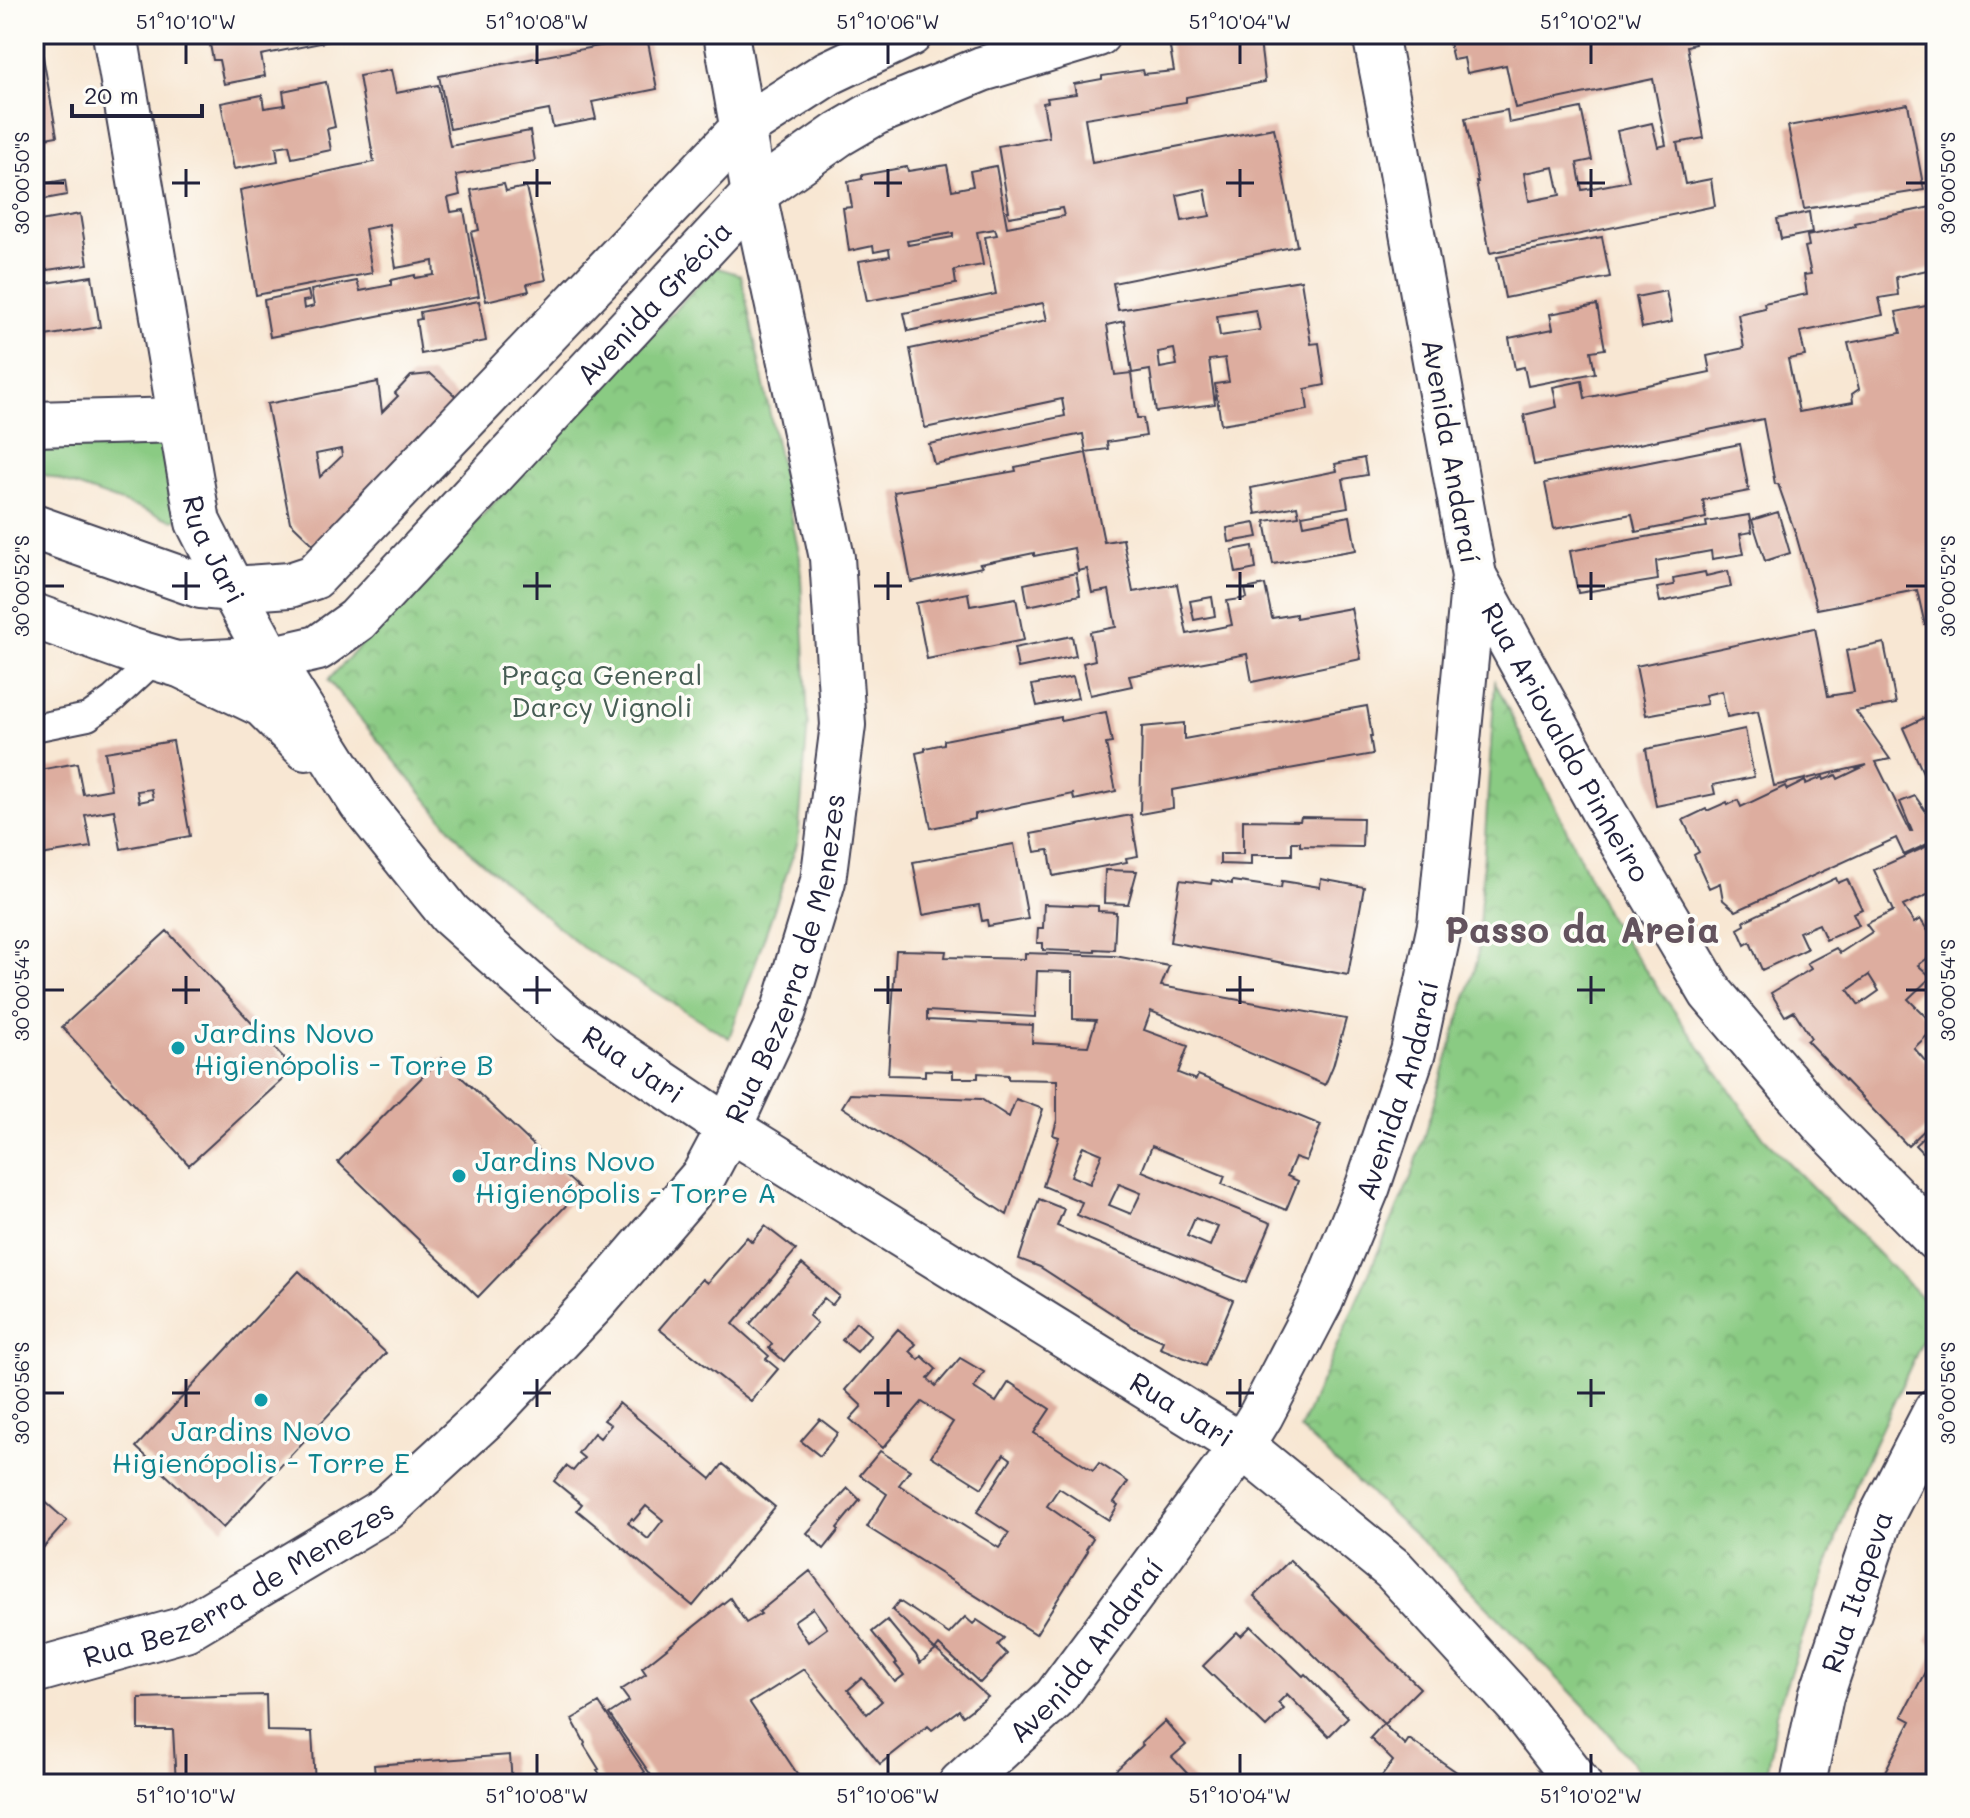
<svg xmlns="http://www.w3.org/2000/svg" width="1970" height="1818" font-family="Mali,sans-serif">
	<defs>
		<pattern id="park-crowns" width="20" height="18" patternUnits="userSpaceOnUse" patternTransform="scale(2)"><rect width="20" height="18" fill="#8acb83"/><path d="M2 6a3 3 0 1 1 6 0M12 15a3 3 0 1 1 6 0" fill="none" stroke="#77ae72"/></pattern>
	</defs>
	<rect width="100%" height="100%" fill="#fdfcf7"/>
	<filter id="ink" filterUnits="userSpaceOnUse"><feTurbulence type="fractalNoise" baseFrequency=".0125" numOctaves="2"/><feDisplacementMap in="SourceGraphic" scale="16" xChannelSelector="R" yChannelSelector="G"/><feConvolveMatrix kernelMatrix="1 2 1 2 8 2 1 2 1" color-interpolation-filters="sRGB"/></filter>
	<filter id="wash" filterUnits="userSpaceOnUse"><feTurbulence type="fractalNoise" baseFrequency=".006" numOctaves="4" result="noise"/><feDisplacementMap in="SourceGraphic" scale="32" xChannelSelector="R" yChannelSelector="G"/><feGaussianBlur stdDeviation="1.8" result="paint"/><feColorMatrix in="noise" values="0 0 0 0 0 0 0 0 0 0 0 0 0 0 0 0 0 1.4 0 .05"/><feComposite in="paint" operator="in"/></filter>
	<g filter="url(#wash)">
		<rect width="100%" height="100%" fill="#f8e7d3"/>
		<path fill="#8acb83" stroke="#56765f" stroke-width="2" d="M161,435l18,83 -7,2 -138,-49v-32z"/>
		<path fill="url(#park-crowns)" stroke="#56765f" stroke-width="2" d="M715,267l26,8 59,283 8,164 -10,119 -69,197 -147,-91 -111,-94 -143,-173z
			M1495,682l115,238 154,218 172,174 -82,175 -78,227 -10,70h-117l-50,-63 -157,-161 -142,-131 112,-254 65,-214z"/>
		<g id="blocks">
			<path fill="#ddad9f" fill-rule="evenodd" d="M34,34h5l18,102 -23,4z
				M208,34h152v1l-99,20 4,21 -41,8 -5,-24h-6z
				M1209,34h50l6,48 -79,15v5l-101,16 7,45 182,-35 23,118 -184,37 5,27 183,-30 10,64 8,-1 6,42 -20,4 3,21 -87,14 -6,-40 14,-2 -4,-24 -16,2 6,44 -59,8 -6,-42 -18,3 -8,-52 -17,4 8,50 16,-2 6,45h6l3,18 -39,6 1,7 -22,3 -3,-18 -149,30 -5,-20 136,-28 -3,-17 -137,29 -15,-79 137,-29 -4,-17 -135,28 -4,-18 92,-19 -11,-57 12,-2 -2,-6 -18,3 6,33 -29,5 2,14 -89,17 -8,-40 31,-5 -1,-7 -15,3 -1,-6 -24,5 -6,-43 9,-1 -4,-25 14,-3v-4l45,-8 1,4 39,-6 5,25 21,-4 -3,-15 26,-5 11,61 57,-11 -2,-8 -53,9 -2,-6h2l-11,-65 51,-9 -6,-34 5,-1 -1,-4 29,-4 -2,-10 28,-5v-3l41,-6 1,4 30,-3 -5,-29zM1205,189l5,27 -28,5 -5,-26zM953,233v4l-45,8 -1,-4zM1256,310l4,20 -40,6 -3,-20zM1174,349l3,16 -17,3 -2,-16z
				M1447,34h154l1,4 18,-4h73l2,10 -8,2 17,92 -27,5 8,41 26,-5 4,27 -225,47 -14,-71h2l-13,-64 42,-8 2,13 72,-15 11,52 -15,3 5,27 47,-9 -12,-50 35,-8 6,24 8,-2 -13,-66 -138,29 -9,-43 -39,8 -3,-15 -11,2zM1554,167l6,28 -31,6 -5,-28z
				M647,37l10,52 -65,13 4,17 -43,8 -4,-17 -99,19 -11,-53z
				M391,70l5,23 42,-8 12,61 80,-15 5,30 -79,14 4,20 -12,3 3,14 13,-2 15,86 -209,41 -6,-37 44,-9 2,9 -7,1 1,8 10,-3 -3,-16 46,-9 3,10 31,-6v-5l24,-5v3l19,-3 -1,-14 -37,7 -7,-44 -24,5 7,44 -116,22 -16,-105 134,-28 -15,-86z
				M326,82l9,45 -8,2 4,21 -39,8 -3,-13 -13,2 2,14 -44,8 -13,-66 41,-8 2,13 21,-3 -2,-14z
				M1908,104l16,86 -120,19 -16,-83z
				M65,180l2,15 -33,6v-16z
				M504,184l2,7 20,-4 20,93 -19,4 2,7 -43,10 -15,-69 8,-2 -8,-40z
				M1931,207l5,23v38l-40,9 2,18 -19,3 4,17 -83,17 5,24 -17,3 11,53 54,-10 -1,-8 7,-5 -11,-46 53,-10 -5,-21 40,-8v319l-11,2 -8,-35 -100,19 -21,-74 -18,-51h-3l-12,-65 -229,46 -10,-50 33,-8 -4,-20 29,-6 3,17 125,-26 -3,-16 37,-8 -6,-34 27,-6 -1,-5 43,-9 -3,-19 7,-1 -6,-27 4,-1 -2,-10 48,-10 -1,-3z
				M1809,212l3,21 -31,6 -4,-20z
				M80,214l8,50 -54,8v-50z
				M1602,237l8,40 -105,21 -8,-41z
				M92,276l8,51 -55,9 -2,-18 -9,1v-34z
				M1666,291l6,31 -30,6 -6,-31z
				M479,301l7,40 -65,13 -5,-34 5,-1 -1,-7z
				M1597,305l8,44 -14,2 4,22 -67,13 -4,-19 -9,2 -6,-31 44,-9 -3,-15z
				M431,374l31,28 -143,148 -29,-28 -23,-118 111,-22 4,30 16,-16 -3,-3 16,-17zM341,449l1,7 -22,21 -4,-23z
				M1740,444l9,47 -46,9 3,18 -70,14 -4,-18 -78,15 -9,-46z
				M1086,453l18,89 19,-3 10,53 44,-8 10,50 45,-9 -5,-24 20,-3 -2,-9 20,-4 7,33 24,-4v4l55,-10 10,51 -109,23 -5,-28 -118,22 3,10 -42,9 -7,-32 12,-3 -5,-28 26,-5 -7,-37 -17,3 -5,-24 -9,2 -4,-23 -40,8v-3l-54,11 2,3 -71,15 -17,-90 122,-21 -1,-4z
				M1364,458l3,17 -24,4 5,28 -46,8 2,10 46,-9 6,34 -83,14 -8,-43 34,-5 -2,-10 -41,8 -5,-26 86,-17 -2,-7z
				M1778,512l12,41 -25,8 -13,-41z
				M1749,515l3,17 -12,2 4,20 -32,5 -1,-8 -55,10 2,19 -80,13 -8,-42 108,-20 29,-4 -1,-5z
				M1255,523l3,14 -29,5 -2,-14z
				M1253,546l3,23 -20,4 -4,-23z
				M1728,571l3,16 -71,15 -3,-14 17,-3 -1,-7 32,-6 1,4z
				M1076,573l4,22 -52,11 -4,-22z
				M968,593l2,13 46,-8 8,42 -97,19 -11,-56z
				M1212,597l3,19 -21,4 -4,-19z
				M1815,628l13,68 26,-4 -8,-41 38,-8 12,61 -40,7 34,48 -14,3 34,69h2l-12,-29 15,-6 21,30v14l-32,15 -8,-17 -160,73 -13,-11 -3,-17 -11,5 -15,-33 5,-3 -16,-32 23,-11 1,2 20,-9 1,3 10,-5 3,7 44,-21 2,4 18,-9 1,3 17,-7 1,3 12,-5 2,4 29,-14 -93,21 -16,-75 -31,6 -5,-26 -17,4 2,9 -61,11 -10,-49z
				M1072,636l4,20 -58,12 -4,-20z
				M1073,677l5,21 -41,8 -5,-21z
				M1367,706l5,30h-2l3,18 -201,36 1,18 -33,6 2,-87 42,-4v16z
				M1106,712l6,31 -6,1 10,47 -42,9 -1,-6 -98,20v5l-44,9 -15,-75 9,-2v-3l19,-4v-4l117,-23v4z
				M1936,712v78l-8,-17 -4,2 -21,-47z
				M1745,729l9,48 -41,8 2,9 -59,12 -10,-57z
				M173,741l17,95 -69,13 -7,-39 -29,5 6,32 -57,9v-85l43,-8 6,31 28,-5 -6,-37zM151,789l2,10 -14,3 -2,-11z
				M1131,815l7,41 -12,2 1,4 -74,14 -4,-26 -14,2 -4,-18z
				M1301,817l62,1 -1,29 -62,-1v-4h-8v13h-41v10l-31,-1v-10h23v-34l57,1z
				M1014,844l14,75 -40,7 -1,-6 -5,1 -3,-16 -56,10 -10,-53z
				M1930,845l6,13v33l-33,15 11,17 6,-4 14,21 -5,3 6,10 -17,12 13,12 -23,22 28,28 -22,21 12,14 10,-10v67l-28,27 -101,-105 4,-3 -17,-27 -9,5 -14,-23 40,-24 -4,-6 29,-15 4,5 32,-21 -6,-8 27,-13 -19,-41zM1869,975l10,16 -20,14 -11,-15z
				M1105,870l32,1 -9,33 -24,-1z
				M1836,878l2,5 9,-4 15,30 -9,4 6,12 -33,15 -7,-16 -20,8 8,17 -45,21 -12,-28 -5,3 -7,-16 7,-4 -1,-4z
				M1321,879l43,8 -16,88 -178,-33 10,-62 31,4 1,-4 20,4v-3l49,7 1,-7 38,6z
				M1044,904l54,2v5l18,1 -2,38 -19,-1v3l-52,-2v-7h-6l1,-15h5z
				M167,931l127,138 -105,96 -127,-138z
				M896,950l50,1 -1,6 80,2v-6l90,3 54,10 -8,20 185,33 -13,47 -8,19 -174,-74 -7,19 44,16 -10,27 18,7 2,-5 123,50 -15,36 -11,-4 -8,19 11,5 -12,29 -64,-26 3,-8 -73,-30 -10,25 129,52 -25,60 -169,-68 5,-13 -39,-16 16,-49 -6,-2 4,-15v-40l-49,-1v-4l-30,-2v5h-25v-7l-28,-1v6l-37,-1zM1037,971l36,1v47l23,1 -8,26 -56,-3 1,-18 -106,-5v-9l108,6zM1083,1146l19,8 -12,30 -19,-8zM1119,1184l22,9 -10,21 -22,-9zM1195,1218l23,9 -8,19 -23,-10z
				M441,1058l140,132 -103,107 -140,-135z
				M850,1094l131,5 28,18 7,-18 27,10 -36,106 -165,-108z
				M1936,1126v41l-21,-22z
				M1039,1199l25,10 -7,17 176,74 -28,66 -45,-18 3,-7 -27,-12 -96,-62 -21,-8z
				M765,1226l31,24 -63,74 36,32 -3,3 12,10 -27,32 -92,-72 43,-50 5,4 40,-46 5,5z
				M802,1264l37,32 -7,9 -8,-7 -15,18 8,7 -33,38 -15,-13 3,-4 -22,-20z
				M299,1271l87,82 -163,175 -87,-81z
				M856,1322l15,13 -14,17 -15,-12z
				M898,1329l18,15 -6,7 9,9 3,-4 14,13 -8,10 8,7 24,-28 24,14 -10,16 22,14 13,-20 41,27 -16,24 59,38 6,-8 29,19 -14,20 4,3 -9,15 -50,-32 -12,18 46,32 -7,11 2,2 -52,83 -169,-107 20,-33 -27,-19 20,-24 30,19 -11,15 100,63 10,-15 -32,-21 34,-53 -7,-5 -22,34 -51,-32 22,-34 -31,-20 -39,46 -33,-29 12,-13 -17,-16z
				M619,1403l92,76 12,-15 52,43 -82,99 -116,-96 5,-6 -28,-23 12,-15 7,5 11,-13 -6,-5 16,-20 6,5 11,-13 -7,-5zM646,1506l17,14 -15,19 -20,-16 4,-5 2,2z
				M820,1419l18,14 -18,23 -19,-15z
				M848,1488l12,12 -23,28 2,2 -15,19 -17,-16z
				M34,1492l33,29 -33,37z
				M1290,1560l130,128 -36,36 -130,-128z
				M810,1571l85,111 9,-7 -9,-11 2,-1 -25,-31 15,-12 29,35 4,8 16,-13 52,47 -25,19 -4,-6 -27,20 -4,-4 -48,38 -76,-95 -54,34 54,81h-147l-48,-70 20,-13 -8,-11 25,-16 -4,-6 88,-70 16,25 15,-9 -2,-2zM813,1608l14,20 -19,14 -14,-21zM862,1678l20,23 -15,13 -19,-24z
				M899,1601l50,33 16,-17 8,7 4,-4 27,18 -6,7 9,9 -27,29 -41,-38 -4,5 -43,-40z
				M1936,1623v23l-10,-6z
				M1251,1626l52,50 2,-2 43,43 -19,19 -42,-42 -9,9 6,6 -18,18 -63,-61 34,-34 4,4z
				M1936,1651v133h-45l-10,-5 30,-58 -9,-5z
				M266,1695l1,36 45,1 3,52h-139l-3,-54h-34v-32z
				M599,1703l46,69 -17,12h-22l-9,-14 2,-1 -15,-24 1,-2 -13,-24z
				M1165,1721l21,24 -14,12 25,27h-83l5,-4 -6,-7 30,-28 -2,-2z
				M1383,1724l22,21 4,-6 52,36 -6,9h-79l17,-23 -23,-23z
				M510,1755l2,29h-136l-2,-19z
				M543,1780v4h-25v-2z"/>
		</g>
	</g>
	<g filter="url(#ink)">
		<use href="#blocks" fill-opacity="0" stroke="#424052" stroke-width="2"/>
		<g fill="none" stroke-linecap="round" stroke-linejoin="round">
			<defs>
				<path id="lane" d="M34,728l54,-11 25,-18 43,-40"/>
				<g id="street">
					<path id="s1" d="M115,34l83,488 34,67 38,70"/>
					<path d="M34,424l146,-4"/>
					<path id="s2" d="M1474,576l127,231 110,186 112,131 113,115"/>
					<path id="s3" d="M1242,1446l19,-31 60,-115 47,-114 45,-134 27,-127 34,-349 -84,-465 -15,-77"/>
					<path id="s4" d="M34,1671l151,-42 201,-120 103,-95 106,-112 109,-127 25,-47 55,-118 39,-129 20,-156 -11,-167 -78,-364 -28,-160"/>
					<path id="s5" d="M1803,1784l18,-88 60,-179 55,-107"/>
				</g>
				<g id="secondary">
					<path d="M34,527l167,59 31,3 58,-4 24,-8 429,-449 85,-55 82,-39"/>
					<path id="s6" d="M34,616l95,34 47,14 94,-5 48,-11 39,-28 397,-426 85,-60 36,-21 107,-44 116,-35"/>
					<path id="s7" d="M270,659l91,144 89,111 120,107 159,107 513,318 152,124 123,134 62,80"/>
					<path d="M182,666l81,39 43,43"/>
					<path id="s8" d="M961,1784l94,-86 187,-252"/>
				</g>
			</defs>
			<use href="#lane" stroke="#424052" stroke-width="30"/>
			<use href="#street" stroke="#424052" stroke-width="48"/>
			<use href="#secondary" stroke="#424052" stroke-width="48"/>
			<use href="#lane" stroke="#fff" stroke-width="26"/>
			<use href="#street" stroke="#fff" stroke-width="44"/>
			<use href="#secondary" stroke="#fff" stroke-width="44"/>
		</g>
	</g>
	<path fill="none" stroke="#22223b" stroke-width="3" d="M186,44v20M537,44v20M888,44v20M1240,44v20M1591,44v20M186,169v28M537,169v28M888,169v28M1240,169v28M1591,169v28M44,183h20M172,183h28M523,183h28M874,183h28M1226,183h28M1577,183h28M1906,183h20M186,572v28M537,572v28M888,572v28M1240,572v28M1591,572v28M44,586h20M172,586h28M523,586h28M874,586h28M1226,586h28M1577,586h28M1906,586h20M186,976v28M537,976v28M888,976v28M1240,976v28M1591,976v28M44,990h20M172,990h28M523,990h28M874,990h28M1226,990h28M1577,990h28M1906,990h20M186,1379v28M537,1379v28M888,1379v28M1240,1379v28M1591,1379v28M44,1393h20M172,1393h28M523,1393h28M874,1393h28M1226,1393h28M1577,1393h28M1906,1393h20M186,1754v20M537,1754v20M888,1754v20M1240,1754v20M1591,1754v20"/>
	<g fill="#0f9aa8" stroke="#fdfcf7" stroke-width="3">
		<circle cx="178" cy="1048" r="8"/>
		<circle cx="459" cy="1176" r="8"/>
		<circle cx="261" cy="1400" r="8"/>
	</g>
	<g text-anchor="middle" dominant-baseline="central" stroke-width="7" stroke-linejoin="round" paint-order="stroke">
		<g font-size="28" fill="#22223b" stroke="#fdfcf7">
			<text stroke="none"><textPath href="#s6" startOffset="776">Avenida Grécia</textPath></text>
			<text transform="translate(1452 451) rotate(80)">Avenida Andaraí</text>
			<text stroke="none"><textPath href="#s1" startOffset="526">Rua Jari</textPath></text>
			<text stroke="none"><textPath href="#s2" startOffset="190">Rua Ariovaldo Pinheiro</textPath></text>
			<text stroke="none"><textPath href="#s4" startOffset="1086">Rua Bezerra de Menezes</textPath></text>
			<text stroke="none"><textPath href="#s7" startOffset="550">Rua Jari</textPath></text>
			<text stroke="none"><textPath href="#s3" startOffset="390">Avenida Andaraí</textPath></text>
			<text stroke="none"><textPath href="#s7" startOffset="1198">Rua Jari</textPath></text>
			<text stroke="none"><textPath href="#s4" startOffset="224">Rua Bezerra de Menezes</textPath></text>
			<text stroke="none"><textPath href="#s5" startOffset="200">Rua Itapeva</textPath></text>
			<text stroke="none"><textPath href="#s8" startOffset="184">Avenida Andaraí</textPath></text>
		</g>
		<g font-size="28" fill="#465d54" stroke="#fdfcf7">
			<text x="602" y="674">Praça General<tspan x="602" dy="32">Darcy Vignoli</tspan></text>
		</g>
		<g font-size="28" fill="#0d838f" stroke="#fdfcf7" text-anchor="start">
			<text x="194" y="1032">Jardins Novo<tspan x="194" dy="32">Higienópolis - Torre B</tspan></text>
			<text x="475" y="1160">Jardins Novo<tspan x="475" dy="32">Higienópolis - Torre A</tspan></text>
			<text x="261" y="1430" text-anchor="middle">Jardins Novo<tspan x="261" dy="32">Higienópolis - Torre E</tspan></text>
		</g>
		<g font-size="36" font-weight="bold" fill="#63535e" stroke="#fdfcf7">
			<text x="1582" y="928">Passo da Areia</text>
		</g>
	</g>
	<rect width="1970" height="1818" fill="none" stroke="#fdfcf7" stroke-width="88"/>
	<path d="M72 104v12h130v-12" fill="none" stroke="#22223b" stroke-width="4"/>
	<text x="84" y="104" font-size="24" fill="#22223b" stroke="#fdfcf7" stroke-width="6" paint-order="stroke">20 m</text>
	<rect x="44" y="44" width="1882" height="1730" fill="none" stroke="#22223b" stroke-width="3"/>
	<g font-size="20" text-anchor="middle" fill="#22223b">
		<text x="186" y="29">51°10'10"W</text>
		<text x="537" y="29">51°10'08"W</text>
		<text x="888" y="29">51°10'06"W</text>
		<text x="1240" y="29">51°10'04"W</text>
		<text x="1591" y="29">51°10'02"W</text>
		<text transform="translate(22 183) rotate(-90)" y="7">30°00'50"S</text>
		<text transform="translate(1948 183) rotate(-90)" y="7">30°00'50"S</text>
		<text transform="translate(22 586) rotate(-90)" y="7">30°00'52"S</text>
		<text transform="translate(1948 586) rotate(-90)" y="7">30°00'52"S</text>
		<text transform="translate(22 990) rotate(-90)" y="7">30°00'54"S</text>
		<text transform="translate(1948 990) rotate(-90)" y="7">30°00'54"S</text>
		<text transform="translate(22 1393) rotate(-90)" y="7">30°00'56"S</text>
		<text transform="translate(1948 1393) rotate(-90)" y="7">30°00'56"S</text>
		<text x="186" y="1803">51°10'10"W</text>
		<text x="537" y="1803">51°10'08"W</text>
		<text x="888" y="1803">51°10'06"W</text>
		<text x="1240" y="1803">51°10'04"W</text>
		<text x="1591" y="1803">51°10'02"W</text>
	</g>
</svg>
